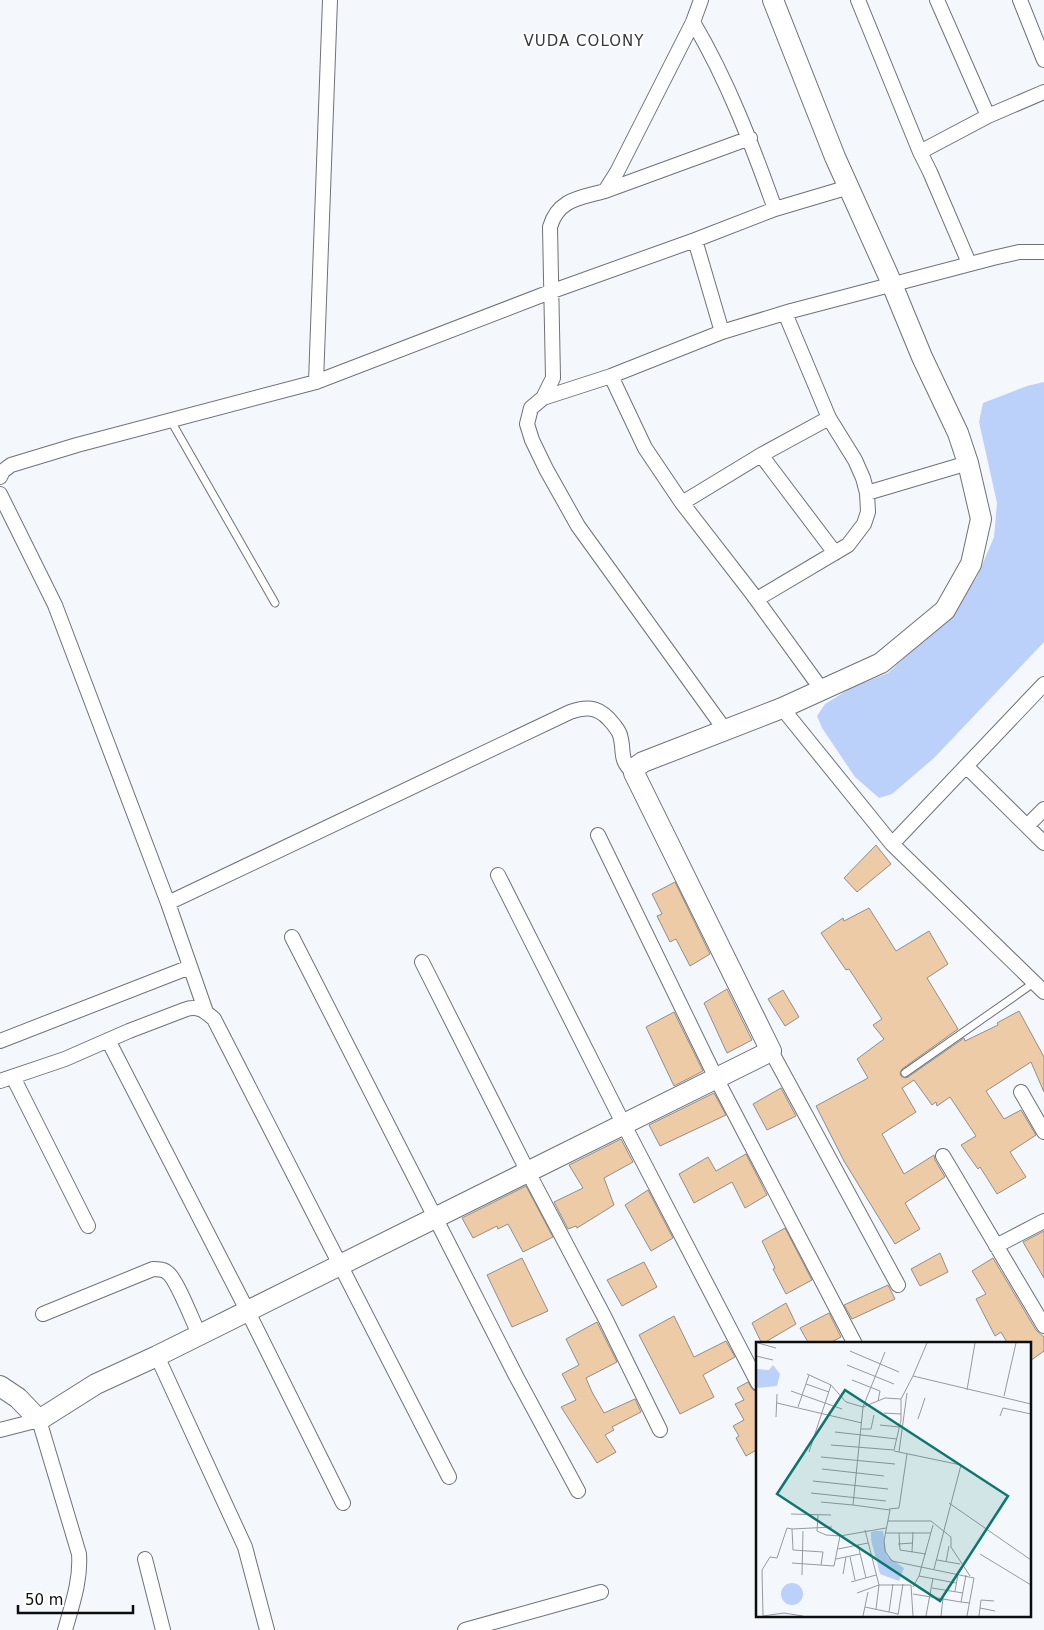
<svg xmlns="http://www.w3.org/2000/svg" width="1044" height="1630" font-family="'DejaVu Sans',sans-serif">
	<rect width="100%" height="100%" fill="#f4f8fc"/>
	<path fill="#bcd1fa" d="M1044,382v260l-110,116 -42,36 -13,4 -24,-21 -33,-49 -5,-12 8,-12 26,-16 37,-15 64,-59 25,-37 17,-40 3,-34 -18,-81 4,-19 44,-17z"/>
	<path fill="#edcba6" stroke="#928e8a" d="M876,845l15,19 -34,28 -13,-14z
		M675,882l35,72 -20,12 -14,-27 -6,3 -13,-26 5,-2 -10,-20z
		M869,908l27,43 33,-20 19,33 -21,14 31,51 -56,40 -2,4 1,3 4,2 3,-1 56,-39 1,3 33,-16 -1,-2 22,-12 25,46v35l-13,-30 -45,29 18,28 17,-9 15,25 -26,17 16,25 -29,17 -17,-27 -2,2 -17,-24 15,-9 -26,-39 -13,9 -1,-4 -4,3 -18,-25 -12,8 14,24 -34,22 22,40 30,-19 1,5 10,17 -40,26 15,26 -25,15 -51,-83 -28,-55 52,-28 -11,-19 27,-20 -11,-14 9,-6 -33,-50 -3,1 -25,-37 22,-15 1,3z
		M727,989l25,51 -25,13 -23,-50z
		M783,990l16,27 -14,9 -17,-27z
		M674,1012l29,59 -29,15 -28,-59z
		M781,1088l15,28 -29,14 -14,-26z
		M714,1093l12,22 -66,31 -11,-21z
		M621,1139l12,23 -29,16 10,27 -37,23 -1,-2 -8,3 -14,-27 29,-14 -14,-23z
		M746,1154l21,41 -22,13 -13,-26 -38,21 -15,-29 29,-17 8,14z
		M526,1186l27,51 -30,15 -15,-28 -10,5 -1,-3 -24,12 -11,-20z
		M648,1190l25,48 -22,13 -26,-46z
		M785,1228l27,52 -26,14 -13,-25 2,-1 -13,-27z
		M1044,1231v47l-21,-36z
		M940,1253l8,19 -28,14 -9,-17z
		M522,1258l26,53 -36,16 -25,-52z
		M993,1258l43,72 8,7v14l-14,10v-17h-22l-7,-12 -6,4 -19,-37 10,-5 -14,-23z
		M644,1262l13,25 -35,19 -15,-26z
		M888,1285l7,14 -43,20 -8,-14z
		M786,1303l10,21 -34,20 -10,-21z
		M829,1313l12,24 -13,7h-19l-9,-16z
		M674,1316l20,41 32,-16 9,16 -32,18 11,22 -34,17 -41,-79z
		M597,1322l20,40 -31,16 6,14 12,21 31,-14 6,13 -29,15 2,3 -9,5 11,17 -19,11 -36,-56 15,-7 -14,-26 17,-9 -13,-26z
		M748,1382l5,8 5,2v57l-12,7 -10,-18 3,-2 -6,-10 11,-6 -9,-16 9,-4 -7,-12z"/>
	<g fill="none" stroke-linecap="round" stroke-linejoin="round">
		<defs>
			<path id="lane" d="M171,421l104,182
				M905,1073l130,-91"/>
			<path id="street" d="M701,0l-8,22 -76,150 -12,19c-25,7 -47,8 -55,36l3,151 -10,20 -12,10 -4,16 5,16 14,29 32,57 147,204
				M858,0l62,152 10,20 39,91
				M937,0l51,116
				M1020,0l24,60
				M693,22c35,59 59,123 82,187
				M920,152l68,-36 56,-24
				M605,191l145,-53
				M695,240l27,92
				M611,376l34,72 37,55 69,89 71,98
				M316,382l14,-382
				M543,398l68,-22 111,-44 69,-21 202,-53 26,-6h25
				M761,455l74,98
				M0,477l3,-6 8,-6 66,-20 239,-63 234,-90 145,-52 80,-31 74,-22
				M867,493l101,-30
				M0,494l55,111 113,298 38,109
				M682,503l79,-48 68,-37
				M757,599l91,-54 16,-21 4,-12 -1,-19 -4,-15 -8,-18 -26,-42 -44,-105
				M782,708l110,136 152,148
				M966,766l78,77
				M1027,826l17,-17
				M598,835l118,243 139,266
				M892,844l152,-160
				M498,875l126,250 134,258
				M168,903l402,-191c20,-7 31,-4 44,13 2,3 5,6 6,10 5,16 -2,25 14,38
				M292,937l224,439 62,115
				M422,962l106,210 77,146 55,112
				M108,1040l139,270 96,193
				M0,1041l190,-74
				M771,1051l127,234
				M13,1077l75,149
				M0,1081l65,-22 64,-28 55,-21c13,-5 20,0 30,9l235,458
				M1021,1092l23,40
				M943,1156l101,170
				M996,1246l48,-25
				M43,1314l110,-45c6,0 11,0 15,4 9,7 25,49 31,61
				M157,1356l88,191 22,83
				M0,1430l39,-10 40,134c2,26 -7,51 -14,76
				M145,1559l18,71
				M465,1630l136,-38"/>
			<path id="secondary" d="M0,1386l18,12 21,22 57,-36 61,-28 614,-305 -137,-278 2,-6 7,-5 139,-54 99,-45 64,-53 26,-46 10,-45 -13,-56 -10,-30 -36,-76 -33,-80 -54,-120 -62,-157"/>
		</defs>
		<use href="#lane" stroke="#6e7276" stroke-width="9"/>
		<use href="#street" stroke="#6e7276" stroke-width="16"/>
		<use href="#secondary" stroke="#6e7276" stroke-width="22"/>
		<use href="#lane" stroke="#fff" stroke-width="7"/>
		<use href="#street" stroke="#fff" stroke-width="14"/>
		<use href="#secondary" stroke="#fff" stroke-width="20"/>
	</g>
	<g text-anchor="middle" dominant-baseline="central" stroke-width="4" stroke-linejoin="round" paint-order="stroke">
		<g font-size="15" letter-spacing="1" fill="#36393c" stroke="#fff">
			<text x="584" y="41">VUDA COLONY</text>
		</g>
	</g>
	<g transform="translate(756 1342)">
		<rect width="275" height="275" fill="#f4f8fc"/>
		<path d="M17,23l7,9 -3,12 -21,2v-19l13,1zM119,189h8l4,25 17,12 -5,13 -19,-7 -9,-34v-8zM25 252a11 11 0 1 1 22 0a11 11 0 1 1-22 0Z" fill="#bcd1fa"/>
		<path fill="none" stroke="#979a9d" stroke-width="1" d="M2,1l18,5M94,9l49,21M0,14l17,4M91,23l47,19M51,32l24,11 15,17 17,5 22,-55M157,34l14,-33M96,38l28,11 -2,10M50,42l23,8M211,48l8,-47M35,49l51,18M248,54l12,-53M145,57l-16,-1 -22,9 -10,98 37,5 -6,31 1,10 7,10 82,17 -7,38M21,61l85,20M42,65l11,-32M128,71l17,1M244,74l3,-8 28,6M20,75l1,-23M162,77l7,-21M124,83l19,2M105,87h10l3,-14M79,90l62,7M75,103l63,5 7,-30v-21l12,-23 118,28M138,109l67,14 -27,104M53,110l22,-67M143,110l8,-59M65,115l74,7M66,127l62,7M57,139l75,8M55,151l75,8M65,160l32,3M193,161l82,57M133,167l10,-1 8,-54M35,172l40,1M62,173l-1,16 9,4 14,1 46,-8M132,179h43l20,16v10l19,29M36,187l-5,-1 -10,30 -7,-1 -8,13 1,46 21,-3 19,3M109,188l14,55 -3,24M129,191h46M143,191l1,17 26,4M142,202l15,-1M102,203l8,33M82,207l30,-6M156,210l1,-20M224,212l51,31M94,215l5,23M80,217l24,-5M181,218l23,4M190,220l3,-16M36,221l42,3 6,-30M65,223l2,-13 -30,-2 -1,-21 40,-2M87,232l3,-17M46,233l1,-44M210,233l-5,27 9,1M163,234l37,7M95,240l25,-7M157,245l6,-11 14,-51M176,246l31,5M199,249l3,-17M101,251l22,-8h32l2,31M157,252l48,8M109,265l33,7M224,266l15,3M133,270l4,-28M142,273l5,-31M107,274l5,-24M170,274l7,-38M185,274l2,-18M223,274l2,-16 13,1"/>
		<path fill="#0f766e" fill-opacity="0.15" stroke="#0f766e" stroke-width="2.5" d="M89,48l163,106 -68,105 -163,-107z"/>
		<rect width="275" height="275" fill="none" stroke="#0c0d0e" stroke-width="2.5"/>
	</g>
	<path d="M18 1605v8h115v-8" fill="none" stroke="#0c0d0e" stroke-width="2.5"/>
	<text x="25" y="1605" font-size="15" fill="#0c0d0e" stroke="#ffffff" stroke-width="4" paint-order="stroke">50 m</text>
</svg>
